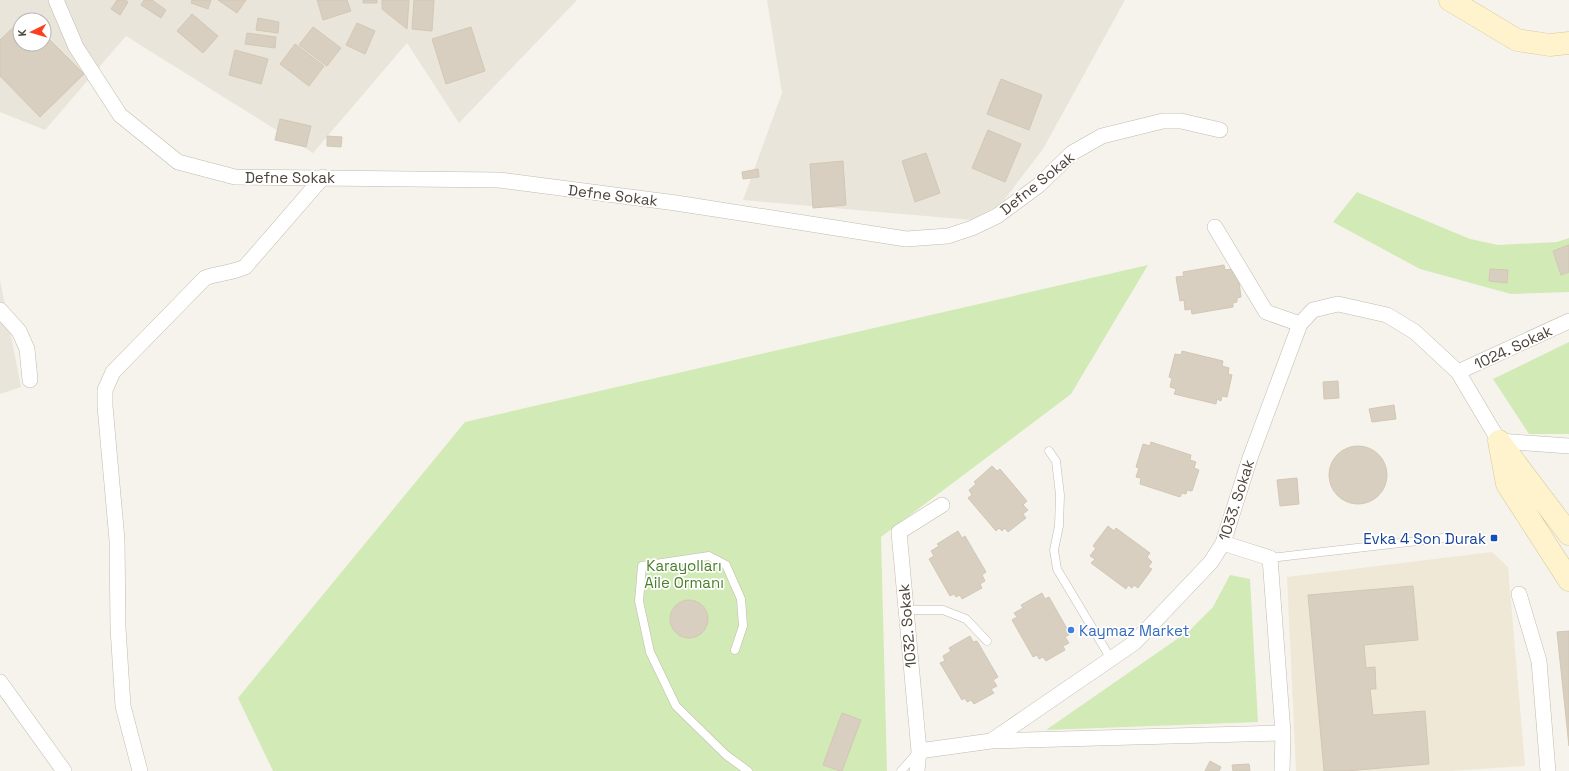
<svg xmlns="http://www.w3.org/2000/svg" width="1569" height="771" font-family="'Space Grotesk',sans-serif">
	<rect width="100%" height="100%" fill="#f6f3ec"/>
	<path fill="#eae5da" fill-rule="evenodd" d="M0,0h577l-118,123 -52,-80 -94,110 -187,-117 -81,94 -45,-18zM20,20h24v24h-24z
		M767,0h358l-82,149 -42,55 -30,16 -228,-20 39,-107z
		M0,280l21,107 -21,7z"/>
	<path fill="#efe8d6" d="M1492,552l16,15 17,199 -75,5h-154l-9,-194z"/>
	<path fill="#d2eab5" d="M1357,192l113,47 28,6 59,-3 12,-4v54l-58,2 -91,-25 -87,-47z
		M1148,265l-77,129 -190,143 6,234h-614l-35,-73 227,-276z
		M1569,342v92h-40l-36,-55z
		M1230,575l20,4 8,143 -212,8 144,-100 23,-23z"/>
	<path fill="#d8cfc1" stroke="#d3c7b4" d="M117,0h8l3,2 -8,13 -9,-6z
		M144,0h8l14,10 -5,8 -20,-13z
		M192,0h19l-3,9 -17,-6z
		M218,0h28l-9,13z
		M317,0h30l4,11 -28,9z
		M363,0h14v3h-14z
		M382,0h27l-2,29 -25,-20z
		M414,0h20l-2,31 -20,-2z
		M192,14l26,22 -15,17 -26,-22z
		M26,15l5,5h-10z
		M258,18l21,4 -1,11 -22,-3z
		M20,21v23h24v-10l40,40 -44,43 -40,-41v-36z
		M357,23l18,8 -10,23 -19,-9z
		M313,27l28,21 -14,18 -28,-21z
		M471,27l14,44 -39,13 -14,-45z
		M247,33l29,4 -1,11 -30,-4z
		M295,44l29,22 -15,20 -29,-22z
		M235,50l33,9 -7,25 -32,-9z
		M1001,79l41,16 -13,35 -42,-16z
		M280,119l31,7 -5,21 -31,-7z
		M988,130l33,14 -16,38 -33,-14z
		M327,136l15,1 -1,10 -14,-1z
		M926,153l14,40 -25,9 -13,-41z
		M843,161l3,44 -33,3 -3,-44z
		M758,169l1,8 -16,2 -1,-7z
		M1569,245v27l-8,3 -8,-24z
		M1224,265l1,5 7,-1 1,6h5l3,22 -4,1v4l-4,1v4l-41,7 -1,-5 -6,1 -1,-10 -4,1 -4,-24 8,-1 -1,-4z
		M1490,269l18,1 -1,13 -18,-2z
		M1182,351l41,10 -1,5 7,2 -1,6 4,1 -5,22 -5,-1 -1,5 -4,-2 -1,5 -42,-10 2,-5 -6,-2 2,-9 -3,-1 6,-23 6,1z
		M1338,381l1,17 -15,1 -1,-17z
		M1394,405l2,14 -24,3 -3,-13z
		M1151,442l40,13 -1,5 6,2 -2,6 5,2 -7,21 -5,-1 -1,4 -4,-1 -2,4 -40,-13 1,-6 -5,-1 3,-9 -3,-1 7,-23 7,2z
		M1329 475a29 29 0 1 1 58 0a29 29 0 1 1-58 0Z
		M992,466l5,5 3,-2 27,32 -4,4 5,5 -5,4 3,4 -18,14 -3,-4 -3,3 -3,-3 -3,3 -28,-33 4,-3 -3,-5 7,-6 -2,-2z
		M1297,478l2,26 -19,2 -3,-26z
		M1108,526l6,5 2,-3 34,25 -3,4 5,5 -4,5 4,2 -14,19 -4,-3 -2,3 -4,-3 -2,4 -35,-26 4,-4 -5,-3 6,-8 -3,-2z
		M958,531l4,7 3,-2 21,36 -4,3 3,6 -5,3 2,4 -20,11 -2,-4 -4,2 -2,-3 -4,2 -21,-37 5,-3 -3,-5 8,-5 -2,-2z
		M1413,586l5,54 -54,5 2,23 9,-1 1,22h-6l3,26 52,-4 4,53 -83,7h-22l-16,-176z
		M1042,593l3,6 4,-2 21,37 -5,3 4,6 -6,3 2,4 -19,11 -3,-4 -4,2 -2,-4 -4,2 -21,-37 5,-3 -3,-4 9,-5 -2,-3z
		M670 619a19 19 0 1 1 38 0a19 19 0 1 1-38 0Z
		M1569,631v115l-12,-114z
		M970,636l3,6 4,-1 21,36 -5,3 4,6 -6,3 3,4 -20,11 -3,-4 -4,2 -2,-4 -3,2 -22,-37 5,-2 -2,-5 8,-5 -2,-3z
		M842,713l19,7 -19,51h-2l-17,-6z
		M1210,761l11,6 -2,4h-14z
		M1249,764l1,7h-17l-1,-6z"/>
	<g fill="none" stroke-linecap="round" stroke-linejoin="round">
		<defs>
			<path id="lane" d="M1049,451l7,10 4,34 -1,31 -5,24 3,19 54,90
				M1270,558l182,-21
				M906,610h37l23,9 21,22
				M735,650l8,-24 -2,-27 -15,-34 -17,-9 -67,10 -3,35 11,51 26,54 50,49 22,16
				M901,771l16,-18"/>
			<path id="street" d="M56,0l20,47 44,68 58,47 57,15 264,3 177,23 230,36 42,-3 24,-8 25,-12 42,-31 33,-32 30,-17 61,-15h18l39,9
				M1215,227l51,85 34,12
				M0,310l19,21 8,18 3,31
				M1458,372l111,-51
				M1223,543l47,15 13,175 -1,38
				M1519,594l20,67 9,110
				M0,682l64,89
				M991,741l292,-8
				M919,751l72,-10 143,-98 77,-81 12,-19 27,-85 50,-134 13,-14 25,-6 49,11 28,17 43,40 41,69 70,5
				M140,771l-17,-65 -5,-78 -1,-88 -12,-134v-16l8,-18 92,-94c13,-5 27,-5 40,-11l78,-90
				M917,771l2,-20 -20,-219 43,-27"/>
			<path id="secondary" d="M1450,0l67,40 33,5 19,-2
				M1499,441l8,43 62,96
				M1501,444l68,90"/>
		</defs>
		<use href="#lane" stroke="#c2bbae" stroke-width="9"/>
		<use href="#street" stroke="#c2bbae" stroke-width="16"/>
		<use href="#secondary" stroke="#d6c79b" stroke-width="23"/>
		<use href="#lane" stroke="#fff" stroke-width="8"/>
		<use href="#street" stroke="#fff" stroke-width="15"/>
		<use href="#secondary" stroke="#fff3cd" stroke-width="22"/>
	</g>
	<rect fill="#1a4fb4" stroke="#fff" stroke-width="1.5" x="1490" y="534" width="8" height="8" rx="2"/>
	<circle fill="#3f7fe0" stroke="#fff" stroke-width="1.5" cx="1071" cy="630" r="4"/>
	<g text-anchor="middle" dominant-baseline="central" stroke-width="3.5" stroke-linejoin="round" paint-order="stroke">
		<g font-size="15" fill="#4b4439" stroke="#fff">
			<text x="290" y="177">Defne Sokak</text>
			<text transform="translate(1037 183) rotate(-39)">Defne Sokak</text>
			<text transform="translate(613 195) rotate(7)">Defne Sokak</text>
			<text transform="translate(1513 347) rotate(-25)">1024. Sokak</text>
			<text transform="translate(1236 500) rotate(-72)">1033. Sokak</text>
			<text transform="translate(907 626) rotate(-95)">1032. Sokak</text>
		</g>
		<g font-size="15" fill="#164399" stroke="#fff" text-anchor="end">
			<text x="1486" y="538">Evka 4 Son Durak</text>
		</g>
		<g font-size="15" fill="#4a7f2a" stroke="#fff">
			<text x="684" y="565">Karayolları<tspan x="684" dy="17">Aile Ormanı</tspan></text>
		</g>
		<g font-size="15" fill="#366cbe" stroke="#fff" text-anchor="start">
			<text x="1079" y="630">Kaymaz Market</text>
		</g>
	</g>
	<g transform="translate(32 32) rotate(265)"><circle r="19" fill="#ffffff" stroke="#b7b4b0"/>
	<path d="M0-3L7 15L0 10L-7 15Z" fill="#fc3f1d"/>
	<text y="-6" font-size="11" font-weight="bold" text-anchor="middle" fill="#4b4439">K</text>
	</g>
</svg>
